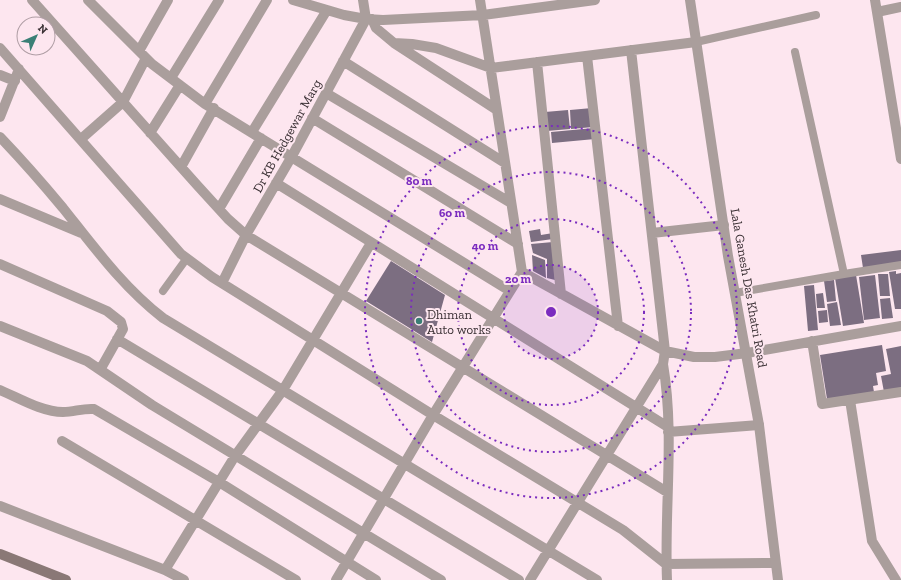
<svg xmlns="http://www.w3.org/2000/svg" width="901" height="580" font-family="'Zilla Slab',serif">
	<rect width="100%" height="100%" fill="#fde6ef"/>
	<path fill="#7c6e81" d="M592,108l1,19 -22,2 -1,-19z
		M568,110l2,19 -23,2 -2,-19z
		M594,128l1,11 -43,4 -1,-11z
		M540,229l1,6 12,-2v6l-22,3 -2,-11z
		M553,242l2,38 -8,-2v-19l-14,-6 -2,-9z
		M901,250v13l-38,5 -2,-13z
		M532,255l13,5 1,18 -13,-7z
		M391,261l54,34 -13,47 -66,-41z
		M896,271v3l5,-1v36h-6l-6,-37z
		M878,274h10l2,22h-10z
		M856,275l8,48 -21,3 -8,-48z
		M875,275l5,43 -16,2 -5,-43z
		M834,280l2,21 -9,1 -3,-21z
		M814,285l4,45 -10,1 -4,-45z
		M823,293l2,15h-8l-1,-14z
		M890,298l3,20 -11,1 -2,-20z
		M837,302l4,23 -11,1 -3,-22z
		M827,310l1,12 -9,1 -1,-12z
		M882,345l4,26 -10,2 2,12 -5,1 1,6 -47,7 -7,-44z
		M901,346v43l-17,3 -3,-16 10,-2 -5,-25z"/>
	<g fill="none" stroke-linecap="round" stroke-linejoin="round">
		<path stroke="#aa9e9c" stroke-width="8" d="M696,42l120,-27
			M844,274l57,-9
			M163,291l24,-33
			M735,293l109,-19 -49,-222"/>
		<path stroke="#aa9e9c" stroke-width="10" d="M32,0l165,185 31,34 18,16 421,257
			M88,0l64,64 53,40 305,187
			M293,0l51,15 22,4 17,1 100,-5 112,-15
			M875,0l26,159
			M877,12l24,-5
			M372,19l4,9 18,15 103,67
			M394,43l18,1 24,4 55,20 205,-26
			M0,48l181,206 31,23 221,138 190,115 43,34 109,-1
			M139,51l29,-51
			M587,56l31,270
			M343,61l162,102
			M537,62l24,232
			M0,75l15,6
			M171,78l48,-78
			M326,93l185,110
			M205,104l62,-104
			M0,117l19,-48
			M312,118l206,126
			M252,132l75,-122
			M150,133l30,-48
			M0,137c22,23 43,47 63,71 31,39 60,79 100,110l434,262
			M81,139l42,-37 23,-44
			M181,167l33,-59
			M276,183l392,244
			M0,199l81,34
			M219,209l42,-71
			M652,233l72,-8
			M0,264l107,47 14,11 2,7 -23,41
			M522,272l143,79 29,6h21l32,-4 154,-27
			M222,283l24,-48 46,-79 74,-137 -3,-19
			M0,326l87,35 65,44 289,175
			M117,339l402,241
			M812,341l10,63 79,-12
			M663,364c12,71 1,144 4,216
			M0,390c19,8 42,22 63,22 11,0 20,-4 31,-3l125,73 157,98
			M850,400l22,141 24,39
			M668,432l91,-7
			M62,441l234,139
			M0,506l165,64 19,10
			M165,570l70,-114 48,-66 88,-147
			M336,580l97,-165 89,-143 -42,-272
			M530,580l133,-216 2,-13 -34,-301"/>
		<path stroke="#aa9e9c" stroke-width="10" d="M690,0l38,256 31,169 19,155"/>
		<path stroke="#8a7876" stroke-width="10" d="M0,554l66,26"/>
	</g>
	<circle cx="551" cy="312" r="47" fill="#7b2cbf" fill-opacity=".12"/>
	<g fill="none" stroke="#7b2cbf" stroke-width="2" stroke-dasharray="2 4">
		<circle cx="551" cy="312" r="47"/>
		<circle cx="551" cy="312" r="93"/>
		<circle cx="551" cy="312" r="140"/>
		<circle cx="551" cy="312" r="186"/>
	</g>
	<circle fill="#3a7f75" stroke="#fde6ef" stroke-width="1.5" cx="419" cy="321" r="4"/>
	<g text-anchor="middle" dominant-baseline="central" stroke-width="4" stroke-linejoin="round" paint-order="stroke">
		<g font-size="13" fill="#3a3034" stroke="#fde6ef">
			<text transform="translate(287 136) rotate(-61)">Dr KB Hedgewar Marg</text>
			<text transform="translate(749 288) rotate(80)">Lala Ganesh Das Khatri Road</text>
		</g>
		<g font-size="13" fill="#3a3034" stroke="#fde6ef" text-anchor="start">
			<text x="427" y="314">Dhiman<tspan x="427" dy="15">Auto works</tspan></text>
		</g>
	</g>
	<circle cx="551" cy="312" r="6" fill="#7b2cbf" stroke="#fde6ef" stroke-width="2"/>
	<g font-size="12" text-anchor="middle" font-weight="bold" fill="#7b2cbf" stroke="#fde6ef" stroke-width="4" stroke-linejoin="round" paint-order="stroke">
		<text x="419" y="185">80 m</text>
		<text x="452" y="217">60 m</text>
		<text x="485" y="250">40 m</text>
		<text x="518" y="283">20 m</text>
	</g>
	<g transform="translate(36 36) rotate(45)"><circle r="19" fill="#fde6ef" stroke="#af9da4"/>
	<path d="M0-3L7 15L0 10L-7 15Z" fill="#3a7f75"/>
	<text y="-6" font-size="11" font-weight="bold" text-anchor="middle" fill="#3a3034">N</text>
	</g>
</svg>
